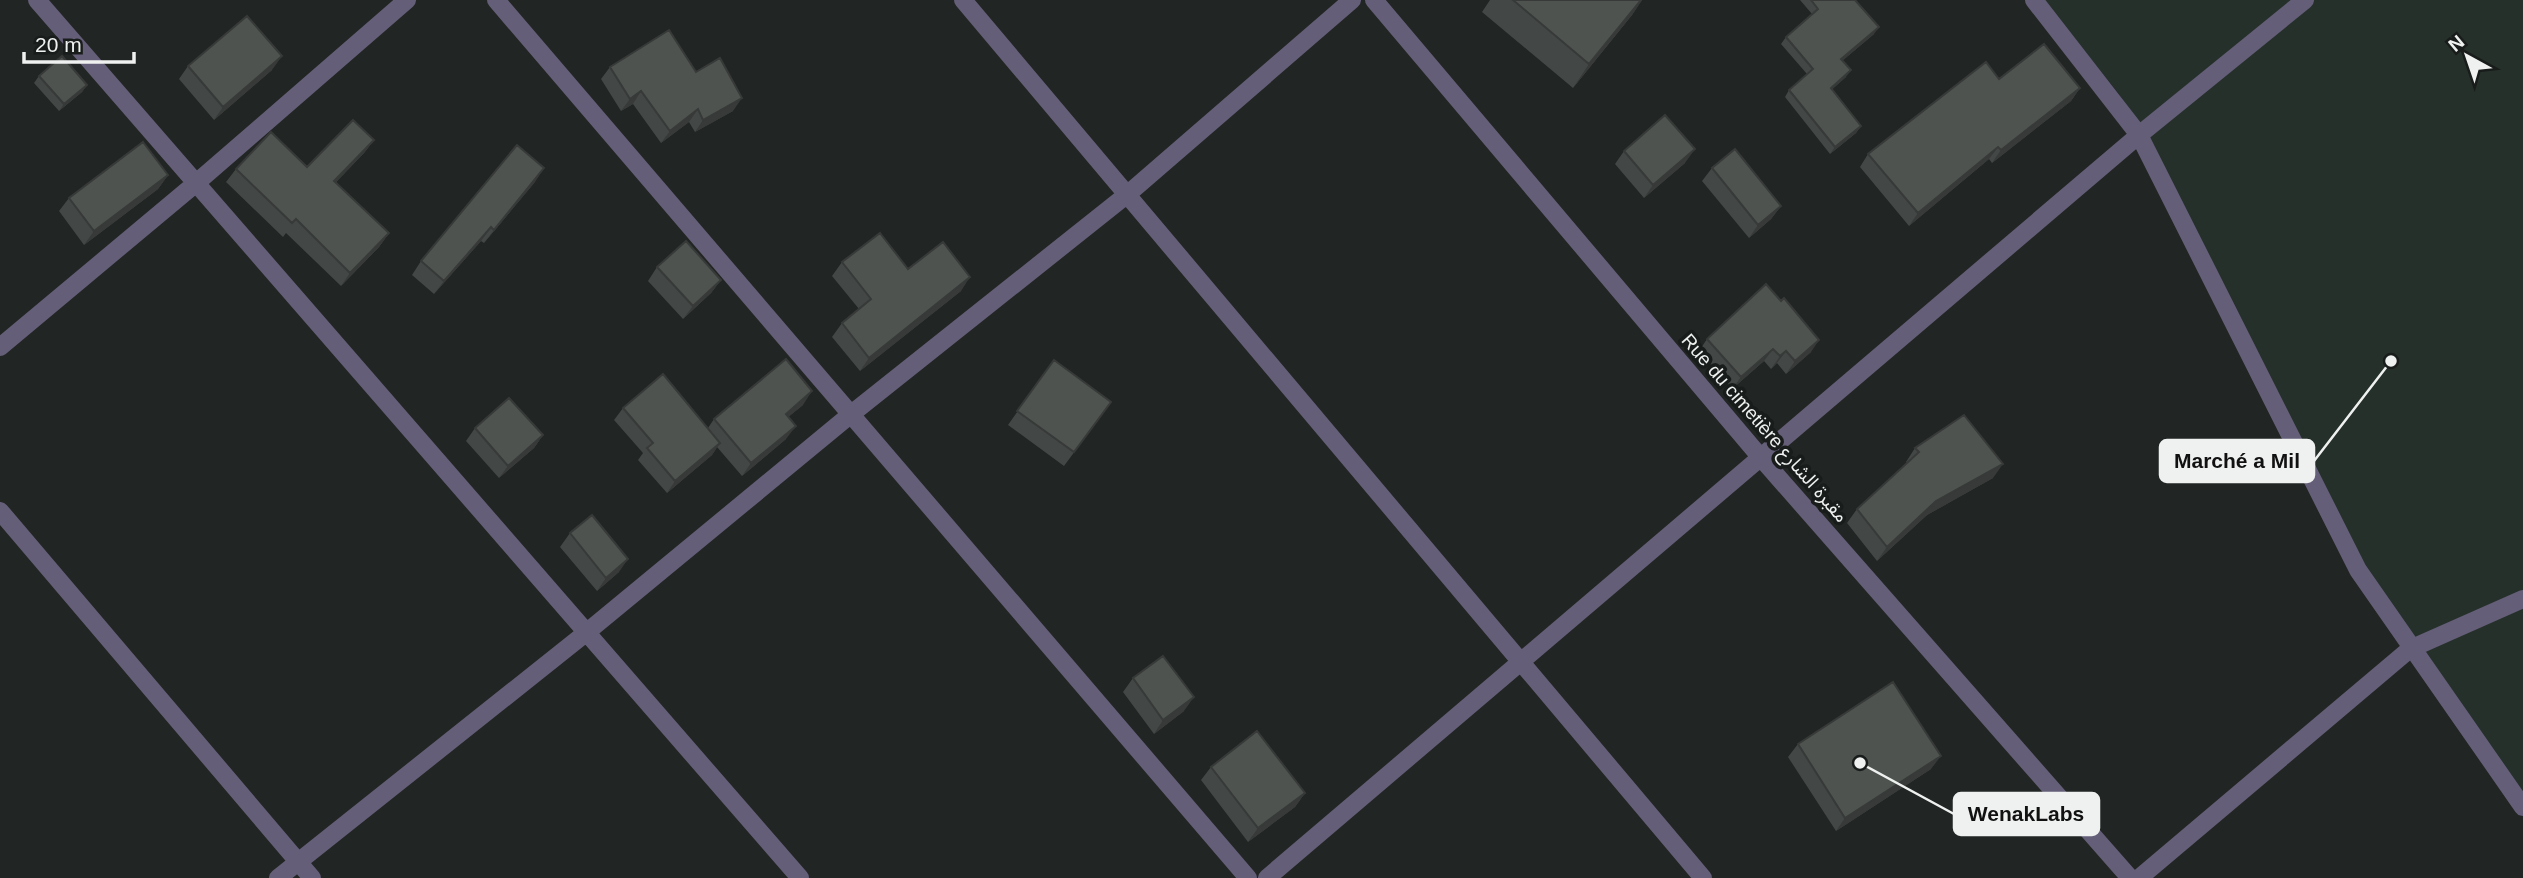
<svg xmlns="http://www.w3.org/2000/svg" width="2523" height="878" font-family="Helvetica,'Noto Sans Arabic',sans-serif">
	<rect width="100%" height="100%" fill="#212523"/>
	<path fill="#26302b" d="M2043,0h480v803l-166,-240 -197,-404 -41,-65z"/>
	<g fill="none" stroke-linecap="round" stroke-linejoin="round">
		<path stroke="#645e78" stroke-width="18" d="M37,0l763,878
			M496,0l752,878
			M963,0l740,878
			M1374,0l388,459 368,419
			M2034,0l105,135 219,435 165,237
			M0,347l195,-163 212,-184
			M0,511l312,367
			M278,878l309,-246 263,-217 279,-222 223,-193
			M1267,878l872,-743 166,-135
			M2139,878l271,-229 113,-50"/>
	</g>
	<path fill="#434745" d="M1490,0h152l-10,15 -59,73 -91,-76z
		M1800,0h55l19,34 -32,27 4,16 -14,12 29,37 -5,7 -26,21 -45,-57 4,-7 18,-16 -26,-30 5,-7 26,-23z
		M188,66l84,4 -58,50 -35,-41z
		M610,67l86,5 37,39 -38,21 -6,-10 -28,21 -28,-39 -12,7 -20,-32z
		M39,76l48,9 -5,7 -23,19 -25,-28z
		M1999,79l81,9 -9,13 -79,62 -3,-4 -80,67 -49,-59 8,-13z
		M374,140l-10,13 -28,29 53,51 -10,14 -38,39 -55,-53 -3,4 -57,-55 10,-13 71,-2z
		M1624,151l61,12 -41,35 -29,-34z
		M1712,168l69,38 -10,13 -22,19 -47,-57z
		M168,175l-10,14 -74,56 -25,-34 10,-13z
		M535,182l-51,61 -3,-2 -47,53 -22,-19 9,-14z
		M842,262l66,7 53,22 -101,80 -28,-34 10,-14 17,-14 -27,-33z
		M657,267l64,13 -10,13 -28,26 -35,-38z
		M1707,339l104,13 -25,22 -9,-11 -6,6 -7,-8 -32,28 -33,-38z
		M1054,360l47,56 -37,50 -56,-41z
		M803,405l-15,12 -2,22 -44,37 -25,-29 -5,8 -45,38 -29,-33 5,-7 -29,-33 9,-12 85,20 6,-9z
		M475,428l68,7 -9,13 -35,30 -33,-37z
		M1915,448l78,30 -66,37 -50,46 -30,-38 10,-14 50,-46 -1,-1z
		M570,533l49,39 -22,19 -37,-44z
		M1133,678l51,33 -30,23 -31,-42z
		M1798,744l133,25 -95,62 -48,-74z
		M1211,767l94,26 -10,14 -47,35 -47,-62z"/>
	<path fill="#373a38" d="M1641,0h1l-10,15 -59,73 16,-24z
		M1879,27l-5,7 -38,32 5,-7z
		M282,56l-10,14 -58,50 9,-13z
		M1851,70l-5,7 -20,18 5,-7z
		M87,85l-5,7 -23,19 5,-7z
		M2080,88l-9,13 -79,62 9,-13z
		M641,91l-8,13 -12,7 9,-12z
		M742,98l-9,13 -38,21 8,-12z
		M698,109l-9,13 -28,21 9,-12z
		M1861,126l-5,7 -26,21 5,-7z
		M374,140l-10,13 -39,41 9,-13z
		M1998,147l-9,12 -80,67 9,-13z
		M1695,149l-10,14 -41,35 9,-13z
		M544,168l-9,14 -51,61 10,-13z
		M168,175l-10,14 -74,56 10,-14z
		M1781,206l-10,13 -22,19 9,-13z
		M491,227l-10,14 -47,53 10,-13z
		M389,233l-10,14 -38,39 9,-13z
		M970,277l-9,14 -101,80 9,-13z
		M721,280l-10,13 -28,26 10,-13z
		M1819,340l-8,12 -25,22 9,-13z
		M1773,349l-9,12 -32,28 9,-12z
		M1786,351l-9,12 -6,6 9,-13z
		M812,391l-9,14 -27,22 10,-13z
		M796,426l-10,13 -44,37 9,-13z
		M543,435l-9,13 -35,30 9,-12z
		M720,443l-8,12 -45,38 8,-12z
		M2003,464l-10,14 -66,37 -50,46 10,-14 49,-46z
		M628,559l-9,13 -22,19 9,-13z
		M1194,697l-10,14 -30,23 9,-14z
		M1941,756l-10,13 -95,62 9,-13z
		M1305,793l-10,14 -47,35 10,-14z"/>
	<path fill="#4e5350" stroke="#373a38" stroke-width="2" d="M1513,0h128l-52,64z
		M1811,0h44l24,27 -38,32 10,11 -20,18 30,38 -26,21 -46,-57 24,-21 -27,-32 32,-28z
		M247,16l35,40 -59,51 -35,-41z
		M669,30l27,42 24,-14 22,40 -39,22 -5,-11 -28,22 -29,-40 -11,8 -20,-32z
		M2044,44l36,44 -79,62 -3,-3 -80,66 -50,-59 118,-92 13,17z
		M62,56l25,29 -23,19 -25,-28z
		M1665,115l30,34 -42,36 -29,-34z
		M353,120l21,20 -40,41 55,52 -39,40 -54,-54 -4,4 -56,-54 35,-37 36,35z
		M143,142l25,33 -74,56 -25,-33z
		M517,145l27,23 -50,62 -3,-3 -47,54 -23,-20z
		M1735,149l46,57 -23,19 -46,-57z
		M880,233l28,36 35,-27 27,35 -101,81 -27,-35 29,-24 -29,-37z
		M686,241l35,39 -28,26 -36,-39z
		M1766,284l15,17 3,-3 35,42 -24,21 -9,-10 -6,5 -7,-7 -32,28 -34,-38z
		M786,359l26,32 -26,23 10,12 -45,37 -37,-44z
		M1054,360l57,42 -37,50 -57,-41z
		M663,374l57,69 -45,38 -28,-33 6,-5 -30,-35z
		M509,398l34,37 -35,31 -33,-38z
		M1964,415l39,49 -67,37 -49,46 -30,-38 62,-57 -4,-4z
		M592,515l36,44 -22,19 -36,-45z
		M1163,656l31,41 -31,23 -30,-42z
		M1893,682l48,74 -96,62 -47,-74z
		M1257,731l48,62 -47,35 -47,-61z"/>
	<g text-anchor="middle" dominant-baseline="central" stroke-width="7" stroke-linejoin="round" paint-order="stroke">
		<g font-size="19" fill="#eef1ef" stroke="#181c1a">
			<text transform="translate(1765 428) rotate(49)">Rue du cimetière مقبرة الشارع</text>
		</g>
	</g>
	<path fill="none" stroke="#eef1ef" stroke-width="2.5" d="M2391 361L2314 461M1860 763L1954 814"/>
	<g fill="#eef1ef" stroke="#181c1a" stroke-width="2.5">
		<circle cx="2391" cy="361" r="7"/>
		<circle cx="1860" cy="763" r="7"/>
	</g>
	<g fill="#eef1ef" stroke="#eef1ef" stroke-width="2.5">
		<rect x="2160" y="440" width="154" height="42" rx="7"/>
		<rect x="1954" y="793" width="145" height="42" rx="7"/>
	</g>
	<g font-size="21" text-anchor="middle" font-weight="bold" fill="#111">
		<text x="2237" y="468">Marché a Mil</text>
		<text x="2026" y="821">WenakLabs</text>
	</g>
	<g transform="translate(2467 56) rotate(320)" stroke="#181c1a" stroke-width="5" paint-order="stroke">
	<path d="M0-5L12 26L0 18L-12 26Z" fill="#eef1ef"/>
	<text y="-10" font-size="19" font-weight="bold" text-anchor="middle" fill="#eef1ef">N</text>
	</g>
	<path d="M24 52v10h110v-10" fill="none" stroke="#eef1ef" stroke-width="3.5"/>
	<text x="35" y="52" font-size="21" fill="#eef1ef" stroke="#181c1a" stroke-width="5" paint-order="stroke">20 m</text>
</svg>
